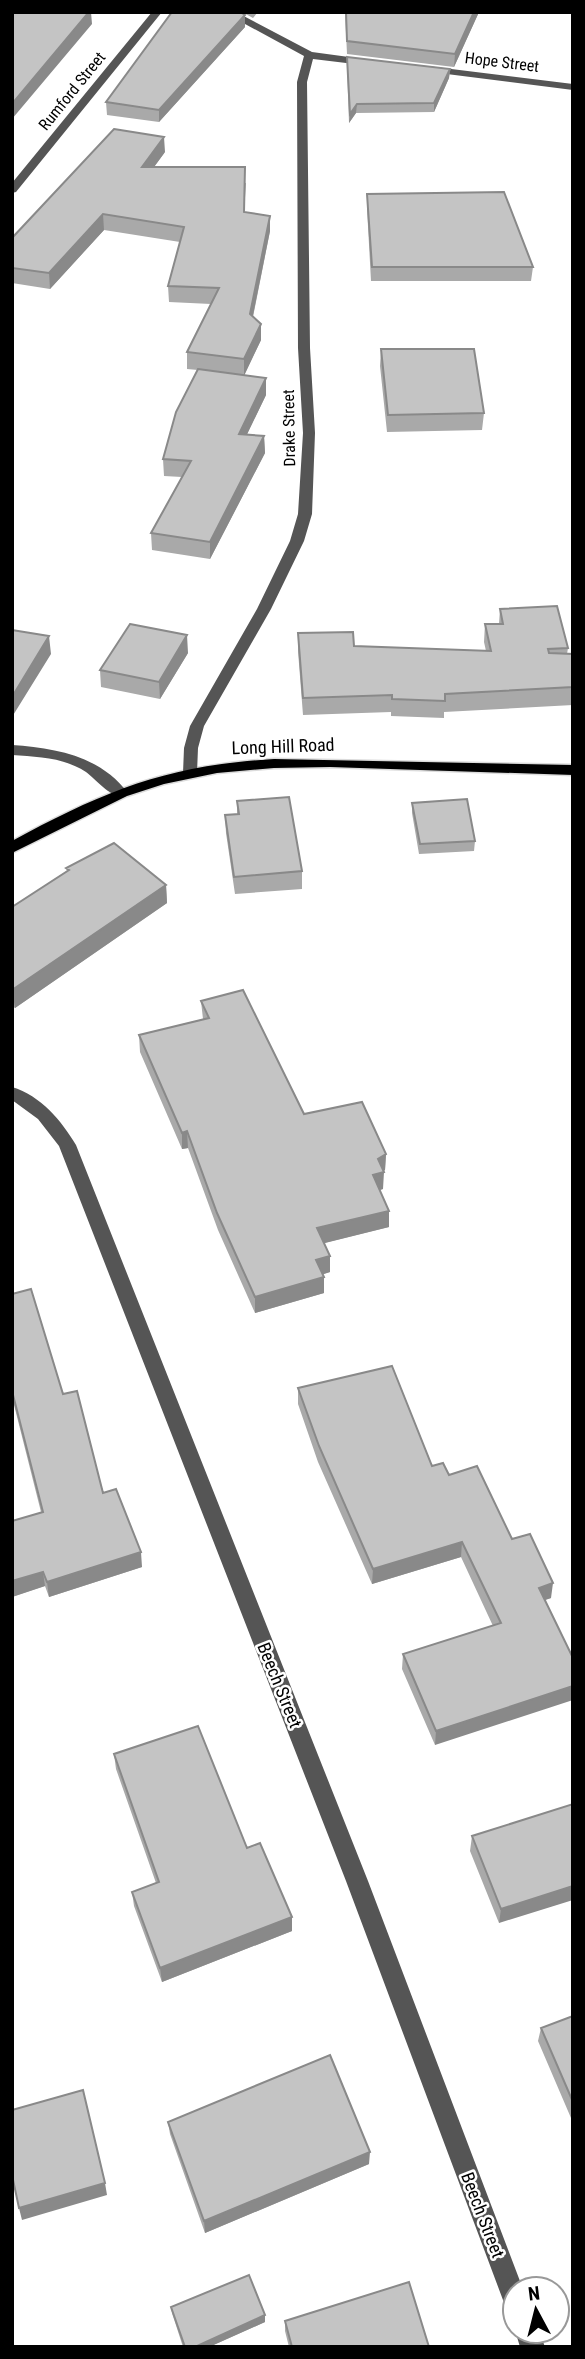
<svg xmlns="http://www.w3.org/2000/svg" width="585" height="2359" font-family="'Roboto Condensed',sans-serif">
	<rect width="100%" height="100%" fill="#fff"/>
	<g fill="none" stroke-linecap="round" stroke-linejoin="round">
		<defs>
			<path id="major" d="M274,759l299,6v10l-243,-8 -56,1 -57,5 -53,11 -37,12 -115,57v-12c92,-50 155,-76 262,-82z"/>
		</defs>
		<use href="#major" stroke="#dbdbdb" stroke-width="3"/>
		<path fill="#555" fill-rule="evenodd" d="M152,12h10l-146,180 -4,1v-10z
			M223,12h13l76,40 59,8 5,3 -5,3 -58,-7 -6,23 3,266 5,85 -3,81 -8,27 -33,68 -67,117 -6,22 -1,25 -7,5 -7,-5 1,-25 6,-22 67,-117 33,-68 8,-27 5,-81 -5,-85 -1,-266 7,-26z
			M427,66l146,18v6l-150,-19v-4z
			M12,745c44,3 88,11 116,48l-2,3c-14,4 -29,-16 -40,-24 -23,-15 -48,-15 -74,-17z
			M12,1087c29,9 49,33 64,58l292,736 155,408h-8v23l-9,-3 -3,-9 -157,-419 -287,-735 -21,-27 -26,-19z
			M515,2330l24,1 6,16h-25z"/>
		<use href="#major" fill="#000" fill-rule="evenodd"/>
	</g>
	<path fill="#a9a9a9" d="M242,12h16l-5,6z
		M345,12h134l-25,55 -107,-13z
		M245,15v12l-86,95 -52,-7 -1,-13z
		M347,66l103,3 -1,9 -15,34 -78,1 -7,10z
		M165,152l-11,15 92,16 -2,29 26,4v15l-17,86 8,7v16l-17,35 22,3v17l-19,39 17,2 1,17 -55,106 -58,-9 -1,-17 31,-56 -18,-1 -1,-17 35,-89 -11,-1v-17l24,-48 -42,-2 -1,-16 12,-44 -76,-12 -54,59 -38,-6v-45z
		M367,194l166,73 -2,14h-160l-4,-73z
		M381,349l103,64 -2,17 -95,2 -7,-66z
		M500,609l68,39 -1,6h6v51l-129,7v6l-53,-2v-4l-88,3 -5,-64v-18l56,13 132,5 -2,-9 1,-18h14z
		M188,653l-28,46 -59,-12 -1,-17z
		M237,801l65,70v18l-67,5 -9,-61 -1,-18 12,-1z
		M412,803l63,38 -1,10 -55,3 -7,-41z
		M66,868l100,17 1,18 -152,105 -3,-2v-99l55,-36z
		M201,1001l103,113 82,40 -1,16 -2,1v18l-3,1 9,37 -65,16 6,29 -7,2 1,3v16l-69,20 -37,-83 -30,-82 -6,1 -42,-97 -1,-17 64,-16z
		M12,1294l51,100 40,99 39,74 -93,30 -4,-11 -33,11 29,-85 -29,-115z
		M298,1388l134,78 17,9 63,64 39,59 -6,2 -110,145 -33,-76 1,-15 90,-28 -32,-69 -89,27 -54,-122 -20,-58z
		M114,1754l133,94 45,83 -130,51 -28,-76 -2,-14 24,-9 -40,-114z
		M573,1804l-74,119 -29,-72 2,-15z
		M573,2016v102h-2l-33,-77 3,-13z
		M168,2122l201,42 -164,69 -35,-99z
		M171,2307l94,8v7l-56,25h-26l-11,-34z
		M285,2321l144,26h-140l-4,-16z"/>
	<path fill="#898989" d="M89,12h2l1,12 -80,95v-15z
		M474,12h5l-25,55 1,-13z
		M245,15v12l-86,95v-12z
		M450,69l-1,9 -15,34v-9z
		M357,104l-1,9 -7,10 1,-9z
		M164,137l1,15 -22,30 -1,-15z
		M103,214l1,16 -54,59 -1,-16z
		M270,216v15l-20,99v-16z
		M261,324v16l-17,36v-17z
		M266,378v17l-27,56v-17z
		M264,436l1,17 -55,106v-17z
		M187,635l1,18 -28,46 -1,-17z
		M49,636l2,18 -39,63v-20z
		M166,885l1,18 -152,105 -3,-18z
		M187,1131l1,17 -6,1v-16z
		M386,1154l-1,16 -4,3 3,-1 -1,17 -11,3 1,-17 5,-16z
		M389,1211v16l-72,18v-17z
		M330,1256v16l-15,5 1,-17z
		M324,1277v16l-69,20v-16z
		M462,1542l-1,15 -89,27 1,-15z
		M141,1552l1,15 -93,30 -2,-15z
		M43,1572l2,14 -33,11v-16z
		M553,1583l-2,15 -15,5 3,-15z
		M573,1686v14l-138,45 1,-14z
		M573,1886v14l-74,23 2,-14z
		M292,1917v14l-130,51 -2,-14z
		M370,2152l-1,12 -164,69 -1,-12z
		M105,2183l2,12 -85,25 -3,-12z
		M265,2315v7l-56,25h-14z"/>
	<path fill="#c4c4c4" stroke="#898989" stroke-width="2" d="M12,12h77l-77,92z
		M172,12h68l5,3 -86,95 -53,-8z
		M346,12h128l-19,42 -108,-13z
		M347,57l103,12 -16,34 -77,1 -7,10z
		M114,129l50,8 -22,30h103l-1,45 26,4 -20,98 11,10 -17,35 -57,-7 32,-64 -51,-2 16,-59 -81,-13 -54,59 -37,-5v-30z
		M504,192l29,75h-161l-5,-73z
		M381,349h93l10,64 -96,2z
		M198,369l68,9 -27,56 25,2 -54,106 -59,-9 40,-72 -28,-2 13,-47z
		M557,606l11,42 -20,1 1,4 24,1v33l-128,7v7l-53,-2v-4l-89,3 -5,-65 55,-1 1,14 137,5 -6,-27h18l-3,-15z
		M130,624l57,11 -28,47 -59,-12z
		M12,630l37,6 -37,61z
		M289,797l13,74 -68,6 -9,-62 14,-1 -2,-13z
		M467,799l8,42 -55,3 -8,-41z
		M114,843l52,42 -154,105v-83l57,-37 -3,-2z
		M243,990l61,124 58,-12 24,52 -8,5 6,13 -11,3 16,36 -72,17 13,28 -14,4 8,17 -69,20 -38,-84 -30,-82 -5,2 -43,-98 70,-17 -8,-17z
		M31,1289l32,105 14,-3 26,102 13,-4 25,63 -94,30 -4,-10 -31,9v-60l31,-9 -31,-121v-97z
		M392,1366l40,100 11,-3 6,12 28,-9 35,73 18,-5 23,49 -14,5 34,70v28l-137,45 -33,-77 98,-31 -39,-81 -89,27 -54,-123 -21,-58z
		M198,1726l49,122 13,-5 32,74 -132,51 -28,-76 27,-10 -45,-128z
		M573,1804v82l-72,23 -29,-73z
		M573,2016v86l-32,-74z
		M330,2055l40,97 -166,69 -36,-99z
		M83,2090l22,93 -86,25 -7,-33v-65z
		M249,2275l16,40 -70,32h-10l-14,-40z
		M409,2282l20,65h-137l-7,-26z"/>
	<g text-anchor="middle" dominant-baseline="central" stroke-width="5" stroke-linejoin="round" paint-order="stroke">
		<g font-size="16" fill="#000" stroke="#fff">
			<text transform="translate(502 62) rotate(7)">Hope Street</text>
			<text transform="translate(72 91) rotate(-51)">Rumford Street</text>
			<text transform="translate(289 428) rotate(-91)">Drake Street</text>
		</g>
		<g font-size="18" fill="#000" stroke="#fff">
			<text transform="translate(283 746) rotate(-2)">Long Hill Road</text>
			<text transform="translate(280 1685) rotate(68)">Beech Street</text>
			<text transform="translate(483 2215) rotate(69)">Beech Street</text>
		</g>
	</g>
	<rect width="585" height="2359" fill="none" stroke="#000000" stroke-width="28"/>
	<g transform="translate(536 2310) rotate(353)"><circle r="33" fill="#ffffff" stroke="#999999" stroke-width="2"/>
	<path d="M0-5L12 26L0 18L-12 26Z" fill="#000000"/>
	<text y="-10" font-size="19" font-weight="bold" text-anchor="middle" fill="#000000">N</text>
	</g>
</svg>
